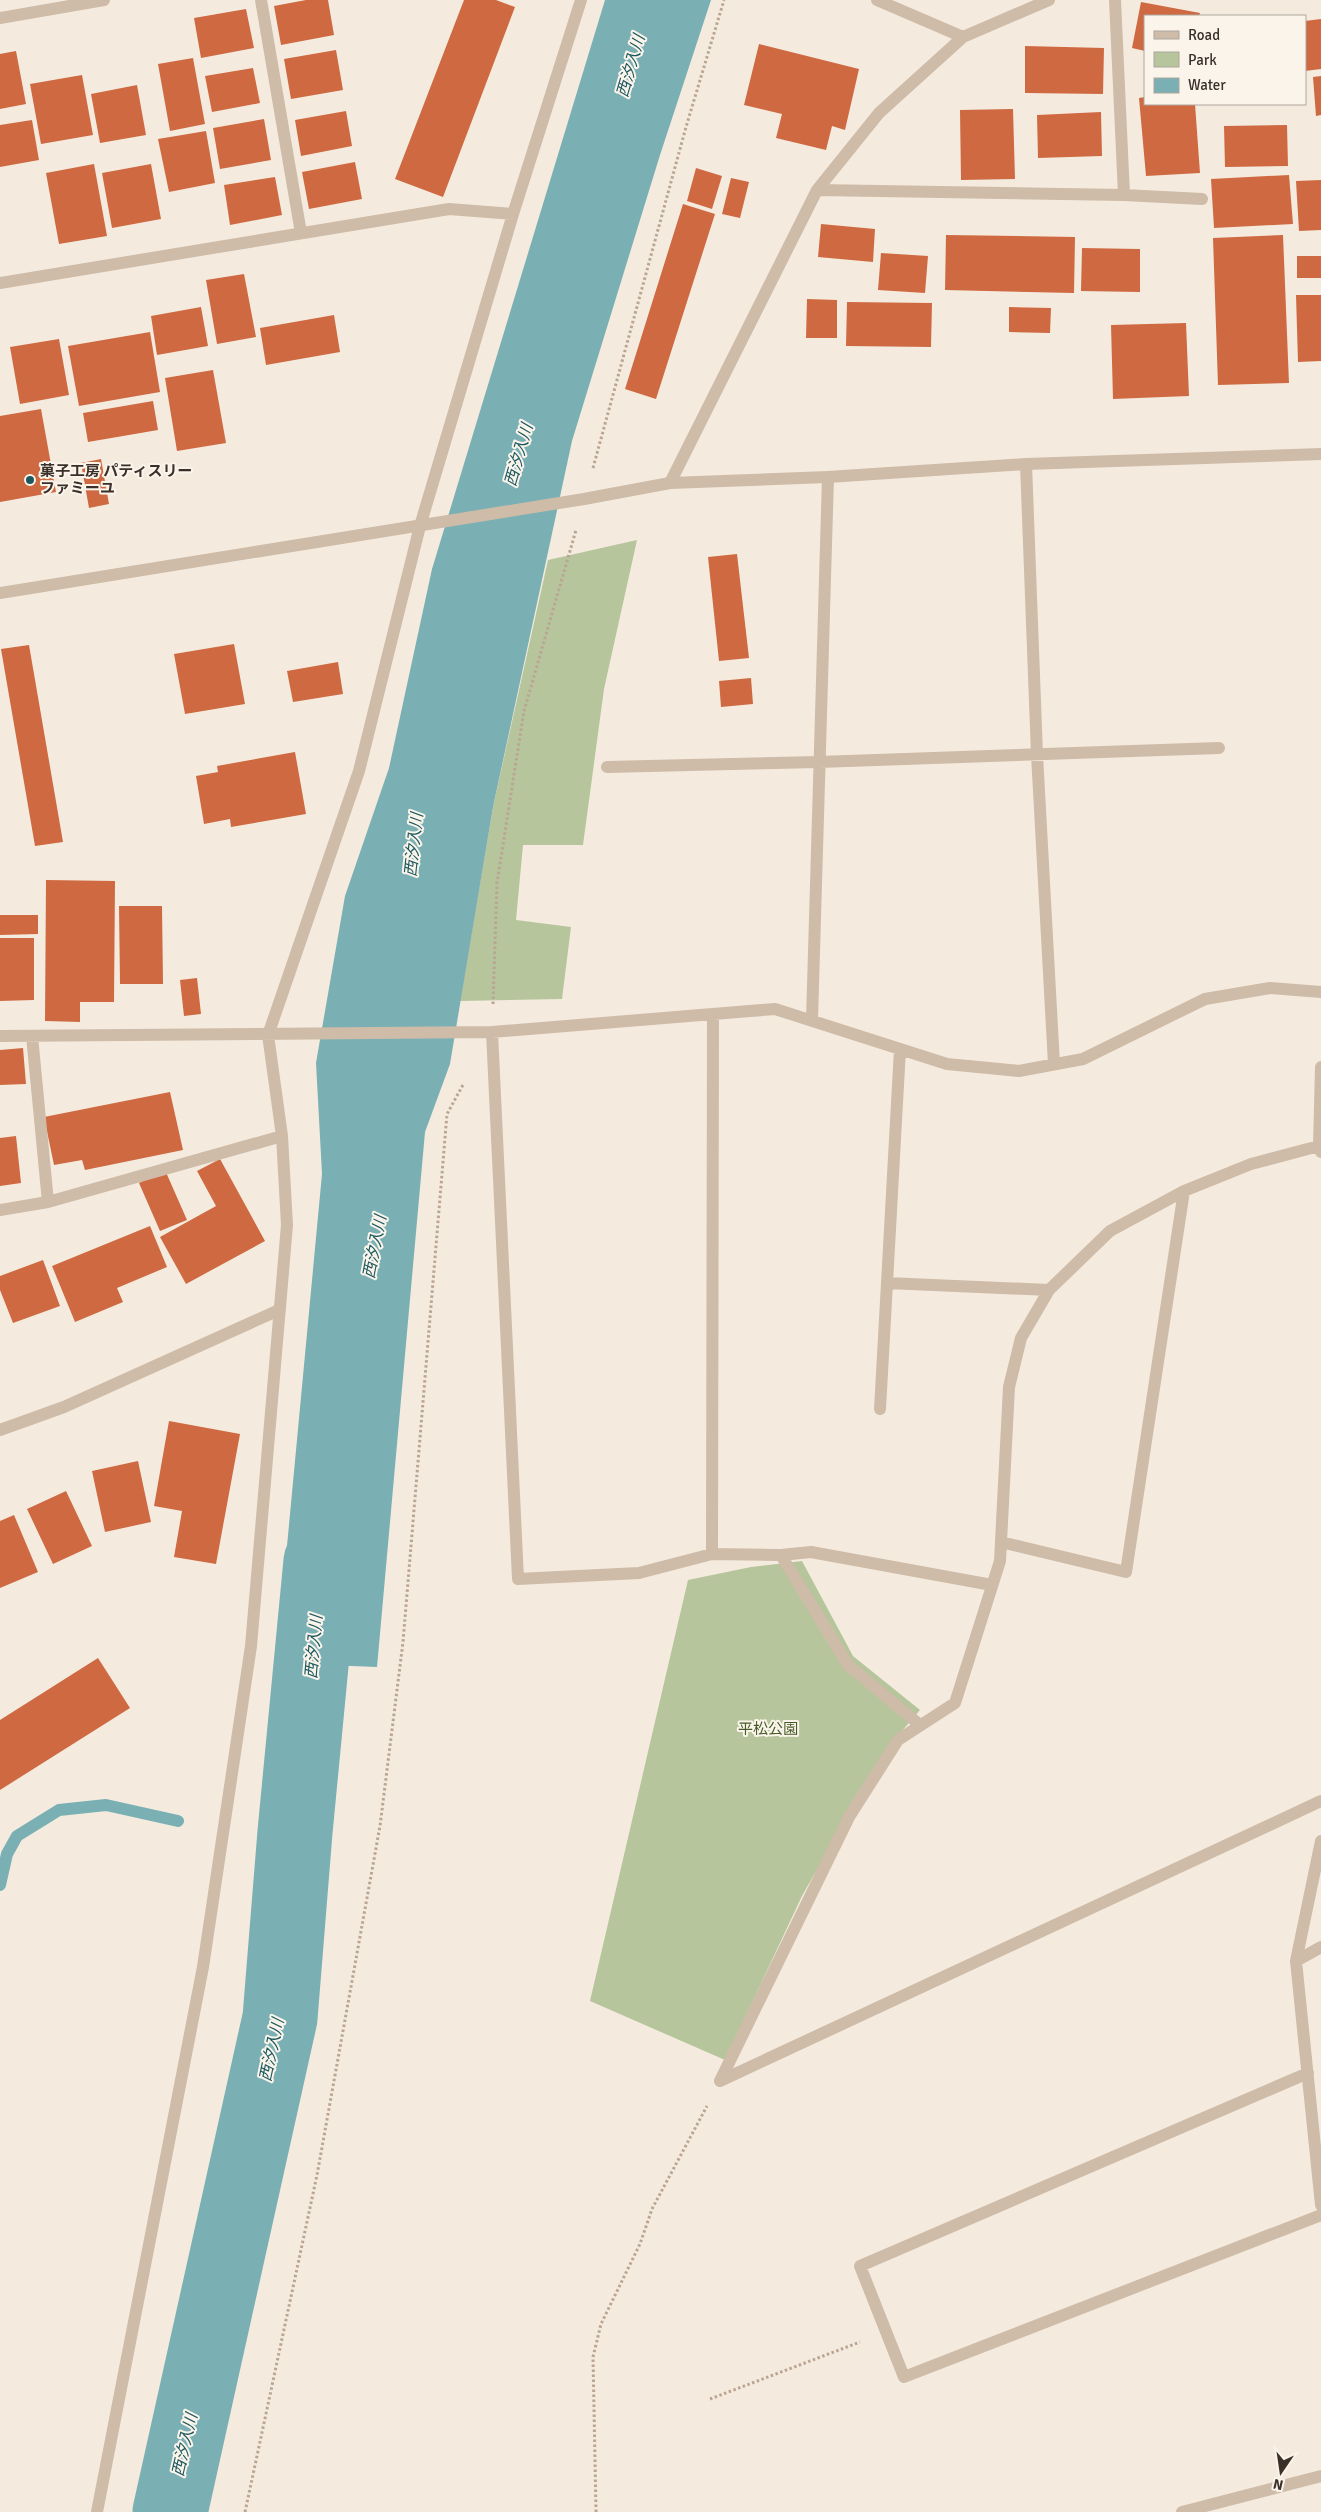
<svg xmlns="http://www.w3.org/2000/svg" width="1321" height="2512" font-family="Signika,'Noto Sans JP',sans-serif">
	<rect width="100%" height="100%" fill="#f4ebde"/>
	<path fill="#b6c59c" d="M637,540l-33,149 -21,156h-60l-7,75 55,7 -9,72 -102,2 33,-194 55,-247z
		M802,1561l51,95 67,54 -37,43 -81,143 -77,164 -135,-59 98,-421 63,-13z"/>
	<path fill="#7aafb4" d="M605,0h106l-51,155 -88,286 -79,366 -43,257 -25,68 -48,535 -101,-4 46,-489 -6,-111 29,-167 44,-128 43,-199z"/>
	<g fill="none" stroke-linecap="round" stroke-linejoin="round">
		<path stroke="#7aafb4" stroke-width="12" d="M0,1885l7,-31 10,-18 42,-26 47,-5 72,16"/>
		<path stroke="#7aafb4" stroke-width="75" d="M170,2512l110,-494 15,-186 26,-271"/>
	</g>
	<path fill="#cf6941" d="M306,0h22l6,35 -53,10 -7,-39z
		M464,0h32l19,7 -72,190 -48,-18z
		M1141,2l59,11 -1,3h-54v35l-13,-3z
		M246,9l8,39 -53,10 -7,-40z
		M1321,19v50l-16,2v-50z
		M759,44l100,25 -14,61 -13,-4 -6,24 -50,-12 6,-24 -38,-9z
		M1025,46l79,2 -1,46 -78,-1z
		M336,50l7,40 -52,9 -7,-40z
		M16,51l10,53 -26,5v-55z
		M193,58l12,66 -35,7 -12,-67z
		M253,68l7,35 -48,9 -7,-36z
		M82,75l11,60 -52,9 -11,-60z
		M1321,76v39l-5,1 -3,-39z
		M137,85l9,50 -46,8 -9,-49z
		M1145,97v7h50l5,69 -54,3 -7,-78z
		M1013,109l2,70 -54,1 -1,-70z
		M346,111l6,35 -51,10 -6,-36z
		M1101,112l1,44 -64,2 -1,-43z
		M264,119l7,41 -51,9 -7,-41z
		M32,120l7,40 -39,7v-42z
		M1287,125l1,41 -63,1 -1,-41z
		M206,131l9,52 -46,9 -11,-53z
		M355,162l7,37 -53,10 -7,-37z
		M94,164l13,72 -48,8 -13,-71z
		M151,164l10,55 -49,9 -10,-55z
		M696,168l26,8 -10,33 -25,-8z
		M1289,175l4,49 -79,4 -3,-49z
		M275,177l7,38 -52,10 -6,-40z
		M731,178l18,4 -9,36 -18,-4z
		M1321,180v50l-22,1 -3,-50z
		M683,204l32,10 -59,185 -31,-10z
		M821,224l54,5 -2,33 -55,-5z
		M946,235l129,2 -1,56 -129,-3z
		M1283,235l6,148 -71,2 -5,-147z
		M1082,248l58,1v43l-59,-1z
		M881,253l47,3 -3,37 -47,-3z
		M1297,256h24v22h-24z
		M244,274l12,63 -39,7 -11,-64z
		M1296,295h25v66l-23,1z
		M807,299l30,1v38h-31z
		M847,302l85,1 -1,44 -85,-1z
		M201,307l7,39 -51,9 -6,-39z
		M1009,307l42,1 -1,25 -41,-1z
		M334,315l6,37 -74,13 -6,-37z
		M1186,323l3,73 -76,3 -2,-74z
		M150,332l10,60 -81,14 -11,-60z
		M59,339l10,56 -49,9 -10,-57z
		M213,370l13,73 -49,8 -12,-73z
		M153,401l5,29 -70,12 -5,-29z
		M41,409l15,83 -56,10v-86z
		M101,459l8,45 -20,4 -8,-45z
		M737,554l12,104 -30,3 -11,-104z
		M234,644l11,60 -60,10 -11,-60z
		M29,645l34,197 -28,4 -34,-197z
		M338,662l5,32 -50,8 -6,-31z
		M751,678l2,26 -32,3 -2,-26z
		M295,752l11,62 -75,13 -1,-8 -26,5 -8,-48 22,-4 -1,-6z
		M46,880l69,1 -1,121h-34v20l-35,-1z
		M119,906h43l1,78h-43z
		M0,915h38v19l-38,1z
		M0,938h34v62l-34,1z
		M197,978l4,36 -17,2 -4,-36z
		M23,1048l3,36 -26,1v-35z
		M170,1092l13,58 -98,20 -3,-10 -28,5 -10,-48z
		M16,1136l5,47 -21,3v-48z
		M220,1159l45,82 -79,43 -26,-47 56,-31 -19,-35z
		M165,1170l22,50 -27,11 -21,-48z
		M150,1226l17,41 -50,21 6,14 -48,20 -23,-56z
		M43,1260l17,46 -47,17 -13,-33v-14z
		M169,1421l71,13 -24,130 -42,-7 8,-46 -28,-5z
		M138,1461l13,61 -46,10 -13,-61z
		M66,1491l26,55 -39,18 -26,-55z
		M14,1515l24,57 -38,16v-67z
		M98,1658l32,50 -130,82v-70z"/>
	<g fill="none" stroke-linecap="round" stroke-linejoin="round">
		<path stroke="#baa592" stroke-width="3" stroke-dasharray="2.5 2.5" stroke-linecap="butt" d="M593,468l93,-341 38,-127
			M493,1004l4,-121 27,-172 52,-181
			M710,2399l150,-57
			M245,2512l72,-337 63,-349 23,-184 44,-528 17,-31
			M596,2512l-3,-155 8,-33 39,-80 12,-35 55,-103"/>
		<path stroke="#cebba8" stroke-width="12" d="M261,0l40,233"/>
		<path stroke="#cebba8" stroke-width="12" d="M877,0l86,37
			M1115,0l9,195
			M0,18l104,-18
			M817,190l307,5 78,4
			M0,283l449,-74 64,5
			M1026,464l11,291 17,309
			M670,483l147,-293 62,-77 84,-76 86,-37
			M607,767l212,-5 400,-14
			M812,1020l16,-543
			M492,1032l26,547 121,-6 73,-19 69,1 30,-3 181,33
			M0,1036l492,-4 283,-23 172,55 72,7 64,-12 122,-60 65,-11 51,4
			M32,1036l16,166
			M1321,1152l-2,-6 2,-79
			M0,1210l48,-8 234,-66
			M887,1283l162,7
			M880,1409l20,-360
			M1001,1542l125,30 58,-381
			M712,1554l1,-540
			M781,1555l67,110 72,60
			M1321,1841l-25,120 25,244
			M1296,1961l25,-14
			M1308,2073l-448,193 44,111 417,-162
			M720,2081l129,-264 49,-77 57,-37 45,-142 9,-174 12,-49 28,-48 61,-59 74,-40 67,-27 68,-18
			M720,2081l601,-280
			M97,2512l106,-545 48,-321 36,-421 -5,-89 -14,-101 91,-264 61,-245 93,-312 68,-214
			M1182,2512l139,-36"/>
		<path stroke="#cebba8" stroke-width="12" d="M0,593l584,-94 86,-16 158,-6 198,-13 295,-10
			M0,1430l64,-23 215,-97"/>
	</g>
	<circle fill="#1b585f" stroke="#fbf4eb" stroke-width="2" cx="30" cy="480" r="5"/>
	<g text-anchor="middle" dominant-baseline="central" stroke-width="4" stroke-linejoin="round" paint-order="stroke">
		<g font-size="15" font-weight="bold" fill="#3a2f29" stroke="#fbf4eb" text-anchor="start">
			<text x="40" y="471">菓子工房 パティスリー<tspan x="40" dy="17">ファミーユ</tspan></text>
		</g>
		<g font-size="15" fill="#475b2a" stroke="#fbf4eb">
			<text x="768" y="1729">平松公園</text>
		</g>
		<g font-size="16" font-style="italic" fill="#1b585f" stroke="#fbf4eb">
			<text transform="translate(631 66) rotate(-74)">西汐入川</text>
			<text transform="translate(519 455) rotate(-74)">西汐入川</text>
			<text transform="translate(414 845) rotate(-84)">西汐入川</text>
			<text transform="translate(375 1247) rotate(-79)">西汐入川</text>
			<text transform="translate(314 1647) rotate(-85)">西汐入川</text>
			<text transform="translate(272 2050) rotate(-78)">西汐入川</text>
			<text transform="translate(185 2445) rotate(-77)">西汐入川</text>
		</g>
	</g>
	<rect x="1144" y="15" width="162" height="90" fill="#fbf4eb" stroke="#aea59d"/>
	<rect x="1154" y="31" width="25" height="8" fill="#cebba8" stroke="#aea59d"/>
	<text x="1188" y="40" font-size="15" fill="#3a2f29">Road</text>
	<rect x="1154" y="52" width="25" height="15" fill="#b6c59c" stroke="#aea59d"/>
	<text x="1188" y="65" font-size="15" fill="#3a2f29">Park</text>
	<rect x="1154" y="78" width="25" height="15" fill="#7aafb4" stroke="#aea59d"/>
	<text x="1188" y="90" font-size="15" fill="#3a2f29">Water</text>
	<g transform="translate(1281 2472) rotate(193)" stroke="#fbf4eb" stroke-width="4" paint-order="stroke">
	<path d="M0-4L9 19L0 12L-9 19Z" fill="#3a2f29"/>
	<text y="-8" font-size="14" font-weight="bold" text-anchor="middle" fill="#3a2f29">N</text>
	</g>
</svg>
